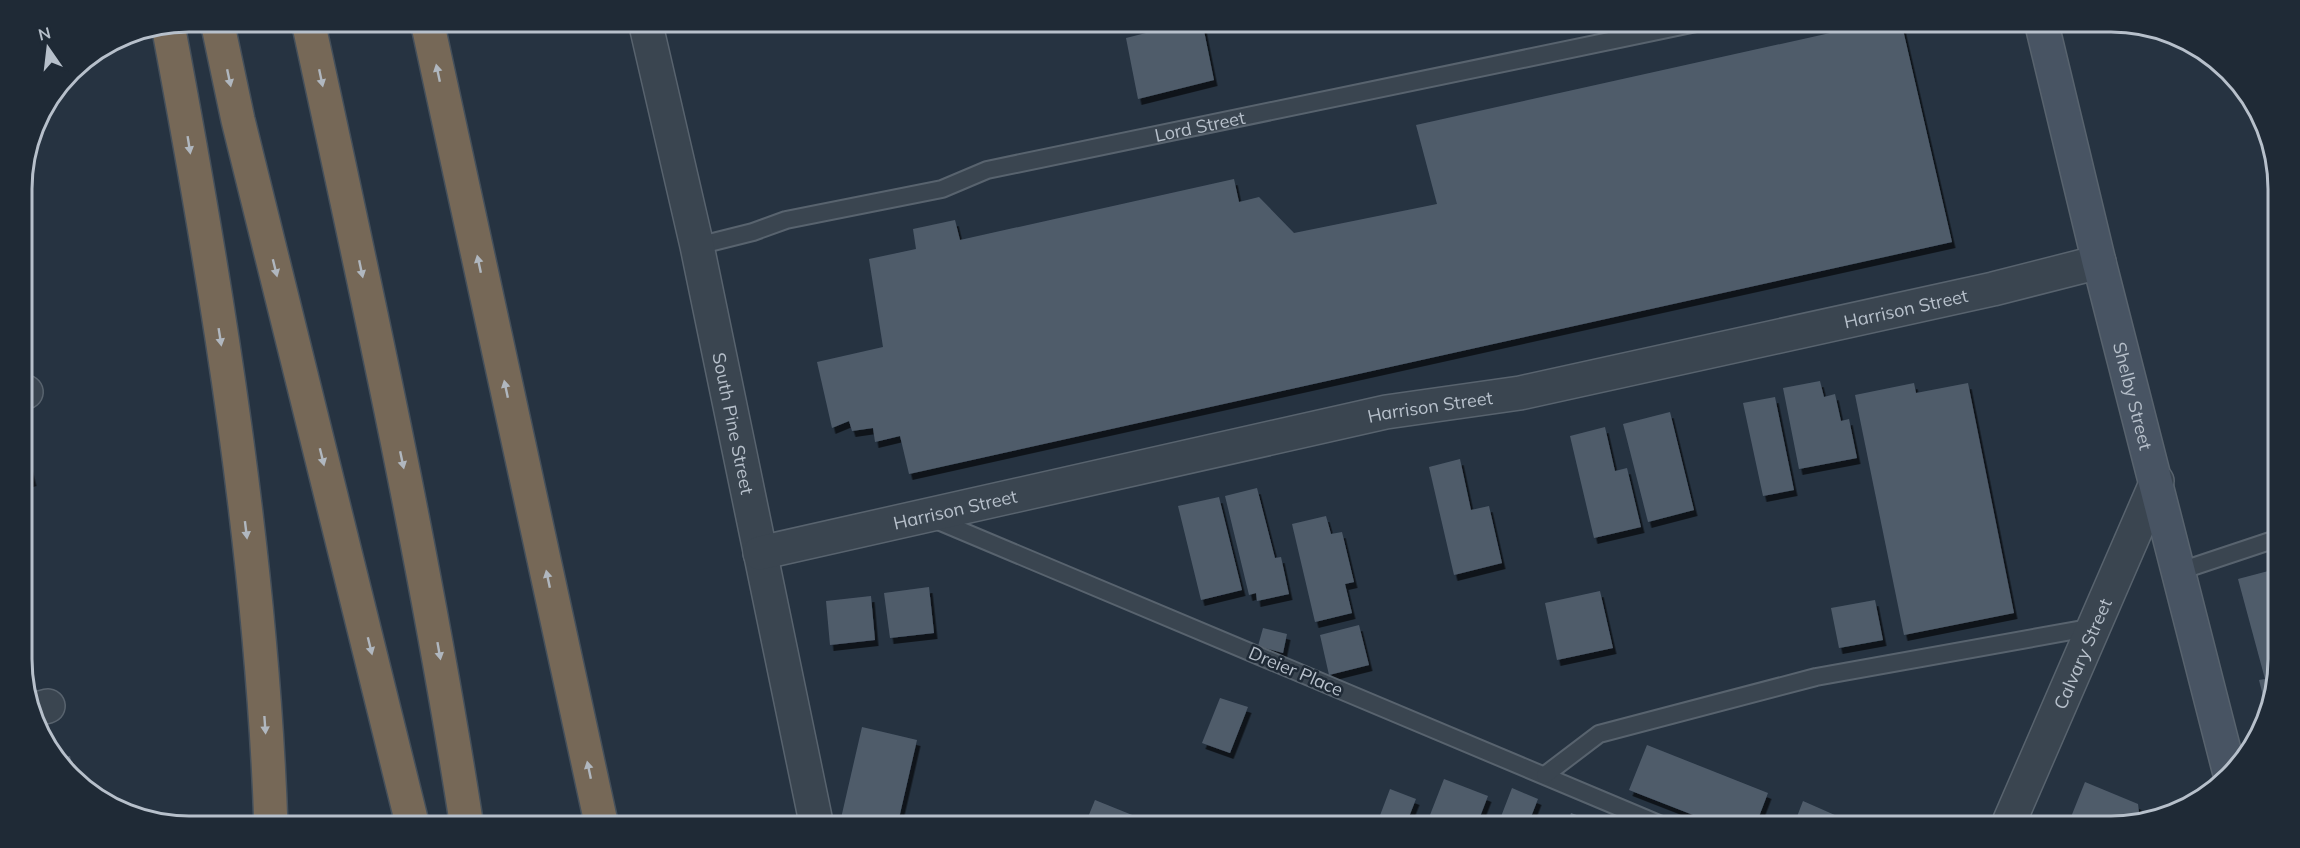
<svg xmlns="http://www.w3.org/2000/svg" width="2300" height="848" font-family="Mulish,sans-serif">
	<defs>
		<filter id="shadow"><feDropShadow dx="3.5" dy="6" stdDeviation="0" flood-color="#0009"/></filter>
	</defs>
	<rect width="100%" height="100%" fill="#263341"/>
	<path fill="#4f5c6b" filter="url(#shadow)" d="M1194,21h8l12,59 -76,19 -12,-61z
		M1884,21h17l51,221 -1043,232 -9,-38 -25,6 -2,-14 -21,3 -3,-10 -17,7 -15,-66 66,-15 -14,-88 47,-10 -3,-20 42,-9 5,20 274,-61 5,23 20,-5 35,36 143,-29 -21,-79z
		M1820,381l4,16 11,-3 6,27 8,-2 8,39 -58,11 -16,-81z
		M1914,383l2,10 52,-10 46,230 -110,22 -49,-240z
		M1775,397l19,93 -31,6 -20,-93z
		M1670,412l24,98 -46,12 -25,-98z
		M1605,427l10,44 12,-3 14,59 -47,11 -24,-102z
		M26,454l7,26 -10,3v-28z
		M1460,459l11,51 18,-4 13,57 -48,12 -25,-108z
		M1257,488l18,70 6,-1 8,37 -32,7 -1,-8 -7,2 -24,-99z
		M1219,497l23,93 -41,10 -23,-94z
		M1326,516l5,18 11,-2 12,50 -9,2 7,29 -37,9 -23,-98z
		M2276,569l3,9v82l-11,56 -9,-36 6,-1 -27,-100z
		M929,587l5,46 -44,5 -6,-45z
		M1600,591l13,57 -56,12 -12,-57z
		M871,596l4,44 -45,5 -4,-44z
		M1875,600l8,40 -44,8 -8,-40z
		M1359,625l10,40 -40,10 -9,-40z
		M1263,628l24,6 -4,19 -25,-7z
		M1220,698l28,9 -18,46 -28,-10z
		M862,727l55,13 -20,87h-58z
		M1647,745l121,48 -13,34h-31l-95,-37z
		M70,756l5,22 -13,-8 -5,-11z
		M1444,779l44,17 -12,31h-13l-33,-12z
		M2085,782l53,22 2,16 -18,7h-55z
		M1512,788l26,11 -11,28h-30z
		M1390,789l26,10 -11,28 -29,-1z
		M1095,800l52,21 -2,6h-61z
		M1803,801l59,26h-69z
		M1571,813l25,9 -2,5h-28z
		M1170,816l26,11h-31z"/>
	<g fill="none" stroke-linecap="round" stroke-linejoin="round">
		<defs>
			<g id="service">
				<path id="s1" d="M697,246l56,-14 33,-12 156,-31 45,-19 719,-149"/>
				<path d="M931,518l735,309"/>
				<path d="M2180,571l99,-33"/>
				<path d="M1545,775l54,-41 217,-57 278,-50"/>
			</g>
			<g id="minor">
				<path id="s2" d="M645,21l52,225 120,581"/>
				<path d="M23,393l3,-1"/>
				<path id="s3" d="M760,553l626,-141 134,-19 473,-104 106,-27"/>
				<path d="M33,710l15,-4"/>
				<path id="s4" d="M2007,827l150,-346"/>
			</g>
			<g id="secondary">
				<path id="s5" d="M2041,21l58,241 130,508"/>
			</g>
			<path id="motorway" d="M217,21l21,99 175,707
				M308,21c58,268 117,535 159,806
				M427,21l175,806
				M168,25c49,260 94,537 103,802"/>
		</defs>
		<use href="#service" stroke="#58636e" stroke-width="20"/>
		<use href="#minor" stroke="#58636e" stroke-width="36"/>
		<use href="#secondary" stroke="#58636e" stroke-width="36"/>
		<use href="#motorway" stroke="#45505b" stroke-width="36"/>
		<use href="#service" stroke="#3a4550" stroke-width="16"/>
		<use href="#minor" stroke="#3a4550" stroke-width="33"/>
		<use href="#secondary" stroke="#485463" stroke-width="33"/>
		<use href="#motorway" stroke="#766857" stroke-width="33"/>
	</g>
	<defs><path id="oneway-solid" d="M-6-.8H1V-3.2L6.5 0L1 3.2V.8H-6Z" transform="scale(1.5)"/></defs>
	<g fill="#b0b7bf">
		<use href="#oneway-solid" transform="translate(438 73) rotate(-102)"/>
		<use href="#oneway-solid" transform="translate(229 78) rotate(78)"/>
		<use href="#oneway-solid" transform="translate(321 78) rotate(78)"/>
		<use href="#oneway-solid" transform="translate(189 145) rotate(81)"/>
		<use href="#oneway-solid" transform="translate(479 264) rotate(-102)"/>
		<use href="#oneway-solid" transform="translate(275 268) rotate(76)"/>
		<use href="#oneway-solid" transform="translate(361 269) rotate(78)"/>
		<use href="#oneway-solid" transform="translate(220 337) rotate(81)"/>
		<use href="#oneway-solid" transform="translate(506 389) rotate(-102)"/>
		<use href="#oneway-solid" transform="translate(322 457) rotate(76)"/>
		<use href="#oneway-solid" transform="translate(402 460) rotate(78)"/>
		<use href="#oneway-solid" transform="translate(246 530) rotate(83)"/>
		<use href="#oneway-solid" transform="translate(548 579) rotate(-102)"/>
		<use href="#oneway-solid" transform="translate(370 646) rotate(76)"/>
		<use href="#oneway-solid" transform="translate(439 651) rotate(80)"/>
		<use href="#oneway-solid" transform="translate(265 725) rotate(86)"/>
		<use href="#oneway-solid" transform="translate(589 770) rotate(-102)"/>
	</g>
	<g text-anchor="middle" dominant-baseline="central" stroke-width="5" stroke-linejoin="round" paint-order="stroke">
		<g font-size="18" fill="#b7c0cb" stroke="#1f2a36">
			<text stroke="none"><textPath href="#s1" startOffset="518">Lord Street</textPath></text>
			<text stroke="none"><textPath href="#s3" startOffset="1172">Harrison Street</textPath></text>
			<text stroke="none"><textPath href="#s5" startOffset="386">Shelby Street</textPath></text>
			<text stroke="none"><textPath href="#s3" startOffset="686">Harrison Street</textPath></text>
			<text stroke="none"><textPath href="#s2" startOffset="412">South Pine Street</textPath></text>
			<text stroke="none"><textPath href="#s3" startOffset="200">Harrison Street</textPath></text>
			<text stroke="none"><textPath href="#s4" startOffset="189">Calvary Street</textPath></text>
			<text transform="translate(1296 671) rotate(23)">Dreier Place</text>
		</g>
	</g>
	<path d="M0 0H2300V848H0ZM189 32H2111A157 157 0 0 1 2268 189V659A157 157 0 0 1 2111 816H189A157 157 0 0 1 32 659V189A157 157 0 0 1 189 32Z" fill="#1f2a36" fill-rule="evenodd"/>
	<path fill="none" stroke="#b7c0cb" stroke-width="3" d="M189 32H2111A157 157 0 0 1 2268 189V659A157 157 0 0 1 2111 816H189A157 157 0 0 1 32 659V189A157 157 0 0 1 189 32Z"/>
	<g transform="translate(48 48) rotate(346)" stroke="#1f2a36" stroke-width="4.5" paint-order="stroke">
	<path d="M0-4.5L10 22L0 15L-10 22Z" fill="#b7c0cb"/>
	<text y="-9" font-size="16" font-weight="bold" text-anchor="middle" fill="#b7c0cb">N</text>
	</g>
</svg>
